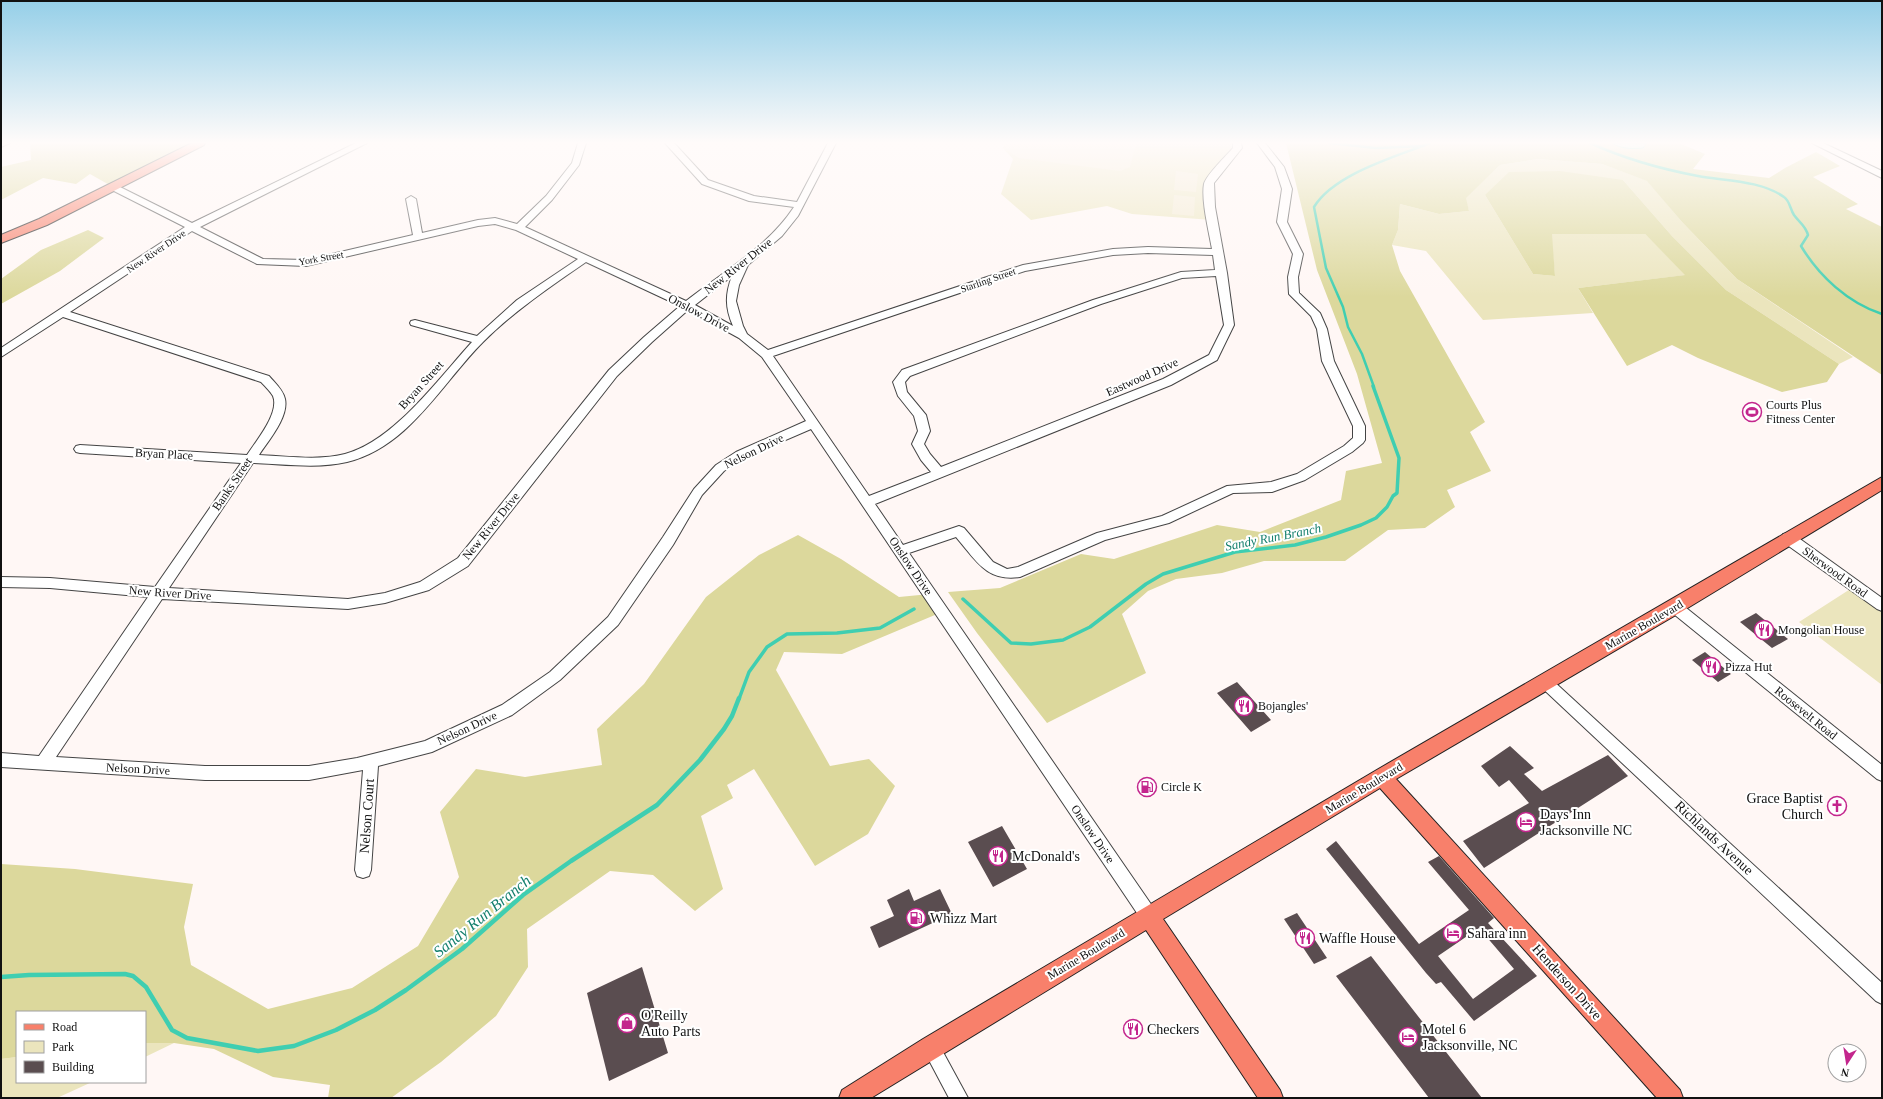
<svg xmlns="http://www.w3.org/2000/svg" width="1883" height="1099" font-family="'Times New Roman',serif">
	<rect width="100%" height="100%" fill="#fff7f5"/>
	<path fill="#ebe5bd" d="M1005,143h232l1,5 -29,35 3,37 -80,-6 -25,-8 -76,14 -30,-26 12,-35 -10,-11z
		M1538,159l64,5 46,17 34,41 55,57 116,78 -14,7 -113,-74 -54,-54 -49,-56 -138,15 48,79 22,2 -4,-42h94l41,41 -108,13 15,25 -110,7 -57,-69 -34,-6 6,-15 2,-26 39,10 30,-3 -4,-13 35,-33z
		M1855,586l27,19v80l-83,-63z
		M145,1043h29l-29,14z
		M17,1057v25h75l-35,16h-56v-39z"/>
	<path fill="#dcd89c" d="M30,143h170l-87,44 -23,-13 -14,10 -33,-6 -42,22v-33l30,-7z
		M1286,143h393l26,11 -12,15 76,9 16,-10 31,-16 24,14 -27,11 45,27 -12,5 36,18v148l-145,-96 -55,-57 -35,-41 -45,-17 -64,-5 -38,6 -34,33 3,13 -30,3 -39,-10 -2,26 -6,15 8,26 85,151 -15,10 21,39 -44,19 8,17 -30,21 -37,2 -43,31h-81l-42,12 -46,6 -28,12 -26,23 24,59 -99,50 -70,-90 -29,-41 52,-4 81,-34 33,5 103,-34 43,7 81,-32 5,-29 36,-8 -25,-89 -40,-104z
		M1560,171l63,9 49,56 54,54 113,74 -12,18 -45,10 -84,-34 -26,-13 -45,21 -49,-78 107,-13 -40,-41h-93l3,42 -22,-2 -48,-79 24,-23z
		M88,230l16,8 -44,33 -59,33v-25l40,-29z
		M798,535l43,24 58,38 31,-3 12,18 -100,42 -58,-2 -8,18 54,96 39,-7 26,27 -27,48 -53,32 -61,-97 -27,16 6,13 -32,18 22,73 -28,22 -42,-36 -43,-4 -83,58 1,38 -32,49 -55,46 -50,36h-63l2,-13 -57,-8 -59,-28 -40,-6h-29v-31h-128v45l-16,2v-195l74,5 118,15 -9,43 7,38 77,44 84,-21 66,-42 41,-69 -19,-65 36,-43 49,8 77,-12 -5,-36 47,-45 62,-87 53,-42z"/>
	<path fill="#f2e9cf" d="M1006,143h130l-6,24 -10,4 -101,-13 -16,-10z
		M1176,171l22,3 -2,18 -22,-2z
		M1174,195l21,2 -1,19 -22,-2z"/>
	<path fill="#b9f7e8" stroke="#3fceb1" d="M1612,143h35l-4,5c-10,1 -23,1 -31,-5z"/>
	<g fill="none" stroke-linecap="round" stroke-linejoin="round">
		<path stroke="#3fceb1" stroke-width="2.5" d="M1329,143l47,5 47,-2
			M1590,143c35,16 71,26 108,33 27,5 62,4 86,21 6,4 6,12 10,18 5,7 12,11 14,20l-7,11c18,30 47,57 81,68
			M1374,387l-12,-33 -14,-27 -5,-20 -17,-39 -12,-61c20,-33 81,-50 116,-64"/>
		<path stroke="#3fceb1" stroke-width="3.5" d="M963,599l48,44 20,1 32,-4 27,-13 56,-43 17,-10 72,-22 60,-7 31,-8 35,-12 15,-7 11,-11 6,-11 4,-3 2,-35 -26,-72
			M739,699l10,-27 18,-25 20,-13 50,-1 43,-5 34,-19"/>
		<path stroke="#3fceb1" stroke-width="4.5" d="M1,977l28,-2 96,-1 8,2 13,11 26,43 15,8 71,13 36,-5 42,-16 39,-20 31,-20 56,-41 61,-54 48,-34 86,-56 43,-45 24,-31 8,-13 7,-18"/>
	</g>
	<path fill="#5a4d50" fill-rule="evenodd" d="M1756,613l32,26 -16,9 -32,-26z
		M1705,652l26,22 -13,8 -26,-22z
		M1237,682l34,38 -20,12 -34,-39z
		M1510,746l24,22 -10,6 18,17 66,-36 20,21 -144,92 -21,-27 66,-38 -20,-23 -10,7 -18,-21z
		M1002,826l25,43 -34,18 -25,-45z
		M1336,841l83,103 50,-34 -41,-48 11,-6 55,62 -6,5 49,53 -63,45 -33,-39 -5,2 -10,-11 -100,-124zM1479,928l35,41 -41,30 -35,-43z
		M909,889l5,12 26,-12 12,25 -73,34 -9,-21 24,-11 -7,-16z
		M1297,913l30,45 -13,6 -30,-45z
		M1371,956l111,142h-53l-93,-122z
		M642,967l26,86 -59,28 -22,-88z"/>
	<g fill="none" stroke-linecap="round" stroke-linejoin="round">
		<defs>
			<path id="minor" d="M1,143h9l-9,4z
				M356,143h11l-167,84 63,32 43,1 107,-25 -7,-36 5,-3 5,3 6,34 56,-13 17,-2 22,6 29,-28 26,-33 6,-20h8l-7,22 -27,35 -27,27 161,74c38,-30 81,-53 108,-94l-45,-6 -47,-17 -37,-41h9l34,37 46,16 43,6 31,-59h8l-38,73 -16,20 -34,29 -9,20 -3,16 7,25 4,8 21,16 255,-85 90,-16 35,-2 64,2c-3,-17 -11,-49 -8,-65 2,-9 23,-29 29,-36v-5h8l1,5 -28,35 1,24 12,66 7,52 -17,35 -46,25 -296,119 28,41 56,-19 5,2 29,34 14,7 11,-2 79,-34 65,-17 65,-30 44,-4 26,-8 47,-28 9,-8v-12l-31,-65 -5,-32 -6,-13 -22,-22 -1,-17 5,-23 -16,-32 5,-33 -7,-22 -18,-24h8l19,24 8,22 -5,33 16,32 -5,23 1,16 21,20 7,16 7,32 31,65v14l-2,3 -11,9 -47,28 -33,12 -39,1 -64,30 -64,17 -85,37c-34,5 -44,-17 -64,-40l-47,16 246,357 2,6 -2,6 -6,2 -6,-2 -332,-493 -67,29 -20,13 -22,24 -29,50 -55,80 -58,55 -48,35 -80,37 -54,14 -7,104 -2,6 -6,2 -6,-2 -2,-6 8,-100 -54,10h-104l-204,-13v-14l38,3 109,-159 -98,-9 -49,-1v-10l49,1 105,9 86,-124 -161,-10 -4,-1 -2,-3 2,-3 4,-1 167,10c9,-14 33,-42 26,-59 -3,-5 -8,-10 -12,-14l-198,-65 -62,40v-9l184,-121 -75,-38 -2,-2 2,-2h6l76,38zM495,224l21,6 62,29 -61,41 -40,36 -62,-16 -4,1 -1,2 1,2 61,17c-34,37 -78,99 -127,112 -27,7 -59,2 -86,1 9,-14 30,-38 26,-56 -2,-9 -10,-16 -16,-23l-199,-64 122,-81 65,33 49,2 172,-40zM1148,253l65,2 2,15 -34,2 -88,28 -191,70 -9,12 5,14 16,20 4,15 -6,13 9,16 10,12 -62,24 -96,-140 252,-85 88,-16zM586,262l94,44 -36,31 -35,33 -151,188 -38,24 -35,11 -37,6 -179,-11 84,-125c30,1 64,6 94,-1 62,-15 94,-78 136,-120 31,-31 67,-55 103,-80zM732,276c-7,18 -7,32 1,50l-38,-21zM1216,276l8,49 -15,30 -46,24 -222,88 -11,-13 -6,-10 6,-13 -4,-16 -19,-23 -2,-10 5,-6 191,-72 81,-26zM688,310l51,28 23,19 44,64 -70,31 -20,13 -22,24 -31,48 -55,80 -58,55 -48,33 -77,36 -68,17 -48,8h-104l-149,-9 106,-158 186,10 37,-6 44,-13 39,-24 149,-190 35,-34z
				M1812,143h11l59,28v7z
				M1788,533l5,1 89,64v13l-5,-2 -94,-67 -1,-4 1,-4z
				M1675,601l5,2 202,162v16l-5,-2 -207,-168 -2,-4 2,-4z
				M1545,676l5,2 332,305v21l-6,-3 -336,-315 -2,-4 2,-4z
				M931,1038l6,3 31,57h-19l-27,-51 3,-6z"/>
			<path id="major" d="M192,143h13l-1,2 -157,80 -46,18v-8l38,-16z
				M1882,477v13l-201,122 -285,167 284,311 3,8h-26l-277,-310 -217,131 117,171 3,8h-25l-112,-168 -275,168h-32l3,-8 81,-51 452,-268z"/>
		</defs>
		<use href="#minor" stroke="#444" stroke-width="2"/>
		<use href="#major" stroke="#222" stroke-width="2"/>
		<use href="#minor" fill="#fff" fill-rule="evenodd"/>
		<use href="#major" fill="#f8806b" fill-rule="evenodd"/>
	</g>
	<linearGradient id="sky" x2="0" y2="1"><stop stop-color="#95cfe8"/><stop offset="0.48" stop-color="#fffbfa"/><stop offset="1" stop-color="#fffbfa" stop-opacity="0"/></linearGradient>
	<rect width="1883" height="297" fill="url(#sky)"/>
	<defs>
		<symbol id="stadium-ring" viewBox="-11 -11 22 22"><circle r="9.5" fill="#fff" stroke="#c3268d" stroke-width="1.5"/><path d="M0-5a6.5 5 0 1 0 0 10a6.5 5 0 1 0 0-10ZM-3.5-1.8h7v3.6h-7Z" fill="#c3268d"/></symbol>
		<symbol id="restaurant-ring" viewBox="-11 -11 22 22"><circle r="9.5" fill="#fff" stroke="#c3268d" stroke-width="1.5"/><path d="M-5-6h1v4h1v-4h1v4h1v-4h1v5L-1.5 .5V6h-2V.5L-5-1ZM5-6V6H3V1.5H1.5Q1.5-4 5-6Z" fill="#c3268d"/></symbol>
		<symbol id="fuel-ring" viewBox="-11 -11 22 22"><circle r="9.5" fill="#fff" stroke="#c3268d" stroke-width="1.5"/><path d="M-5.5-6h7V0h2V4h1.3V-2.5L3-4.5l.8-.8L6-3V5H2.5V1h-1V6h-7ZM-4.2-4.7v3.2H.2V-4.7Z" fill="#c3268d"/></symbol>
		<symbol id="church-ring" viewBox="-11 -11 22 22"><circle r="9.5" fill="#fff" stroke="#c3268d" stroke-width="1.5"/><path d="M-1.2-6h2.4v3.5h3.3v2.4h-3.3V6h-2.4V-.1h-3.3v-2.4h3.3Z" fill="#c3268d"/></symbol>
		<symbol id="hotel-ring" viewBox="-11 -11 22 22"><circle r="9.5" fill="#fff" stroke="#c3268d" stroke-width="1.5"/><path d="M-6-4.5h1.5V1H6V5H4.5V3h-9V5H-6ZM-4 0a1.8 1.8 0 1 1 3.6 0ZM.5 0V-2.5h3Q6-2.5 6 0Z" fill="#c3268d"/></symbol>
		<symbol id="shop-ring" viewBox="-11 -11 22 22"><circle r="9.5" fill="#fff" stroke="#c3268d" stroke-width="1.5"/><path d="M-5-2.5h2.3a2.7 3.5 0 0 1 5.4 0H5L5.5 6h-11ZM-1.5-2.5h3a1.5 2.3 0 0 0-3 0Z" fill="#c3268d"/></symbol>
	</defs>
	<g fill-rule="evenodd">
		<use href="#stadium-ring" x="1741" y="401" width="22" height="22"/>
		<use href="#restaurant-ring" x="1753" y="619" width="22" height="22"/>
		<use href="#restaurant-ring" x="1700" y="656" width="22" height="22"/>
		<use href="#restaurant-ring" x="1233" y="695" width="22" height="22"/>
		<use href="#fuel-ring" x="1136" y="776" width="22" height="22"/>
		<use href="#church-ring" x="1826" y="795" width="22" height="22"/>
		<use href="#hotel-ring" x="1515" y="811" width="22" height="22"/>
		<use href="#restaurant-ring" x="987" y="845" width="22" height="22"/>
		<use href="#fuel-ring" x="905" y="907" width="22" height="22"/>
		<use href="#hotel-ring" x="1442" y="922" width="22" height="22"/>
		<use href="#restaurant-ring" x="1294" y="927" width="22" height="22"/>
		<use href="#shop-ring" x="616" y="1012" width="22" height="22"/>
		<use href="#restaurant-ring" x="1122" y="1018" width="22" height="22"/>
		<use href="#hotel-ring" x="1397" y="1026" width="22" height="22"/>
	</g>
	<g text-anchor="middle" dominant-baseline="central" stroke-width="4" stroke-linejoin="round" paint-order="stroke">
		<g font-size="10" fill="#111" stroke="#fff">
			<text transform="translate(156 251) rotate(-34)">New River Drive</text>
			<text transform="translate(321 258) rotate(-10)">York Street</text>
			<text transform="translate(988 280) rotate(-19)">Starling Street</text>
		</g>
		<g font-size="12" fill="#111" stroke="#fff">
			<text transform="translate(738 266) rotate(-38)">New River Drive</text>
			<text transform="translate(699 313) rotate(28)">Onslow Drive</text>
			<text transform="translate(1142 377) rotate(-24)">Eastwood Drive</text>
			<text transform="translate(421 385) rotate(-48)">Bryan Street</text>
			<text transform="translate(754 451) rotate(-26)">Nelson Drive</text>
			<text transform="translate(164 454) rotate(3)">Bryan Place</text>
			<text transform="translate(232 484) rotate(-56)">Banks Street</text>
			<text transform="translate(491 526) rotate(-51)">New River Drive</text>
			<text transform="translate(911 566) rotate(56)">Onslow Drive</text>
			<text transform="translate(1835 572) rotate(36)">Sherwood Road</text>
			<text transform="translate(170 593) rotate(4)">New River Drive</text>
			<text transform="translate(1644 625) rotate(-30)">Marine Boulevard</text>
			<text transform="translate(1806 713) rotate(39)">Roosevelt Road</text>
			<text transform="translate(467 728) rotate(-25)">Nelson Drive</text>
			<text transform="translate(138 769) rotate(3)">Nelson Drive</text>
			<text transform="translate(1364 788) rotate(-31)">Marine Boulevard</text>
			<text transform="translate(1093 834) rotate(56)">Onslow Drive</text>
			<text transform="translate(1086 954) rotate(-31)">Marine Boulevard</text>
		</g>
		<g font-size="12" fill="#111" stroke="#fff" text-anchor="start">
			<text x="1766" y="405">Courts Plus<tspan x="1766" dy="14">Fitness Center</tspan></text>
			<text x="1778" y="630">Mongolian House</text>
			<text x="1725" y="667">Pizza Hut</text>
			<text x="1258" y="706">Bojangles'</text>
			<text x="1161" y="787">Circle K</text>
		</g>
		<g font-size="13" font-style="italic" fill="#16806e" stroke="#fff">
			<text transform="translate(1273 537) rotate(-11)">Sandy Run Branch</text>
		</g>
		<g font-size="14" fill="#111" stroke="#fff" text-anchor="start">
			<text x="1823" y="798" text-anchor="end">Grace Baptist<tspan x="1823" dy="16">Church</tspan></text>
			<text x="1540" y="814">Days Inn<tspan x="1540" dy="16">Jacksonville NC</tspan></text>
			<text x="1012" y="856">McDonald's</text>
			<text x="930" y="918">Whizz Mart</text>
			<text x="1467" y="933">Sahara inn</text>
			<text x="1319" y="938">Waffle House</text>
			<text x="641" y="1015">O'Reilly<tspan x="641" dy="16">Auto Parts</tspan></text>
			<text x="1147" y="1029">Checkers</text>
			<text x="1422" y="1029">Motel 6<tspan x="1422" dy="16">Jacksonville, NC</tspan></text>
		</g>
		<g font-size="14" fill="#111" stroke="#fff">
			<text transform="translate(367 816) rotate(-86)">Nelson Court</text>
			<text transform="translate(1714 838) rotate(43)">Richlands Avenue</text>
			<text transform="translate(1567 982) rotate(48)">Henderson Drive</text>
		</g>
		<g font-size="16" font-style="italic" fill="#16806e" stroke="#fff">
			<text transform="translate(482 916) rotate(-39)">Sandy Run Branch</text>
		</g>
	</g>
	<rect width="1883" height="1099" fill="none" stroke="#111111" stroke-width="4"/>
	<rect x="16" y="1011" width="130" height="72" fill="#ffffff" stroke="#a0a0a0"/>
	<rect x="24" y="1024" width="20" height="6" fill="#f8806b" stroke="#a0a0a0"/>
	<text x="52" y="1031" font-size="12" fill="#111111">Road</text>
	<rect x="24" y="1041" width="20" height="12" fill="#ebe5bd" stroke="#a0a0a0"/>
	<text x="52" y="1051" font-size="12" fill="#111111">Park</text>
	<rect x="24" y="1061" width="20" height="12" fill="#5a4d50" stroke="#a0a0a0"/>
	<text x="52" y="1071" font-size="12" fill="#111111">Building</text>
	<g transform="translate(1847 1063) rotate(192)"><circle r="19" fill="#ffffff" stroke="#a0a0a0"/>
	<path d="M0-3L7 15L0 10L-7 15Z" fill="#c3268d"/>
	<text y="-6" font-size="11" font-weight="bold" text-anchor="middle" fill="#111111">N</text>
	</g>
</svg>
